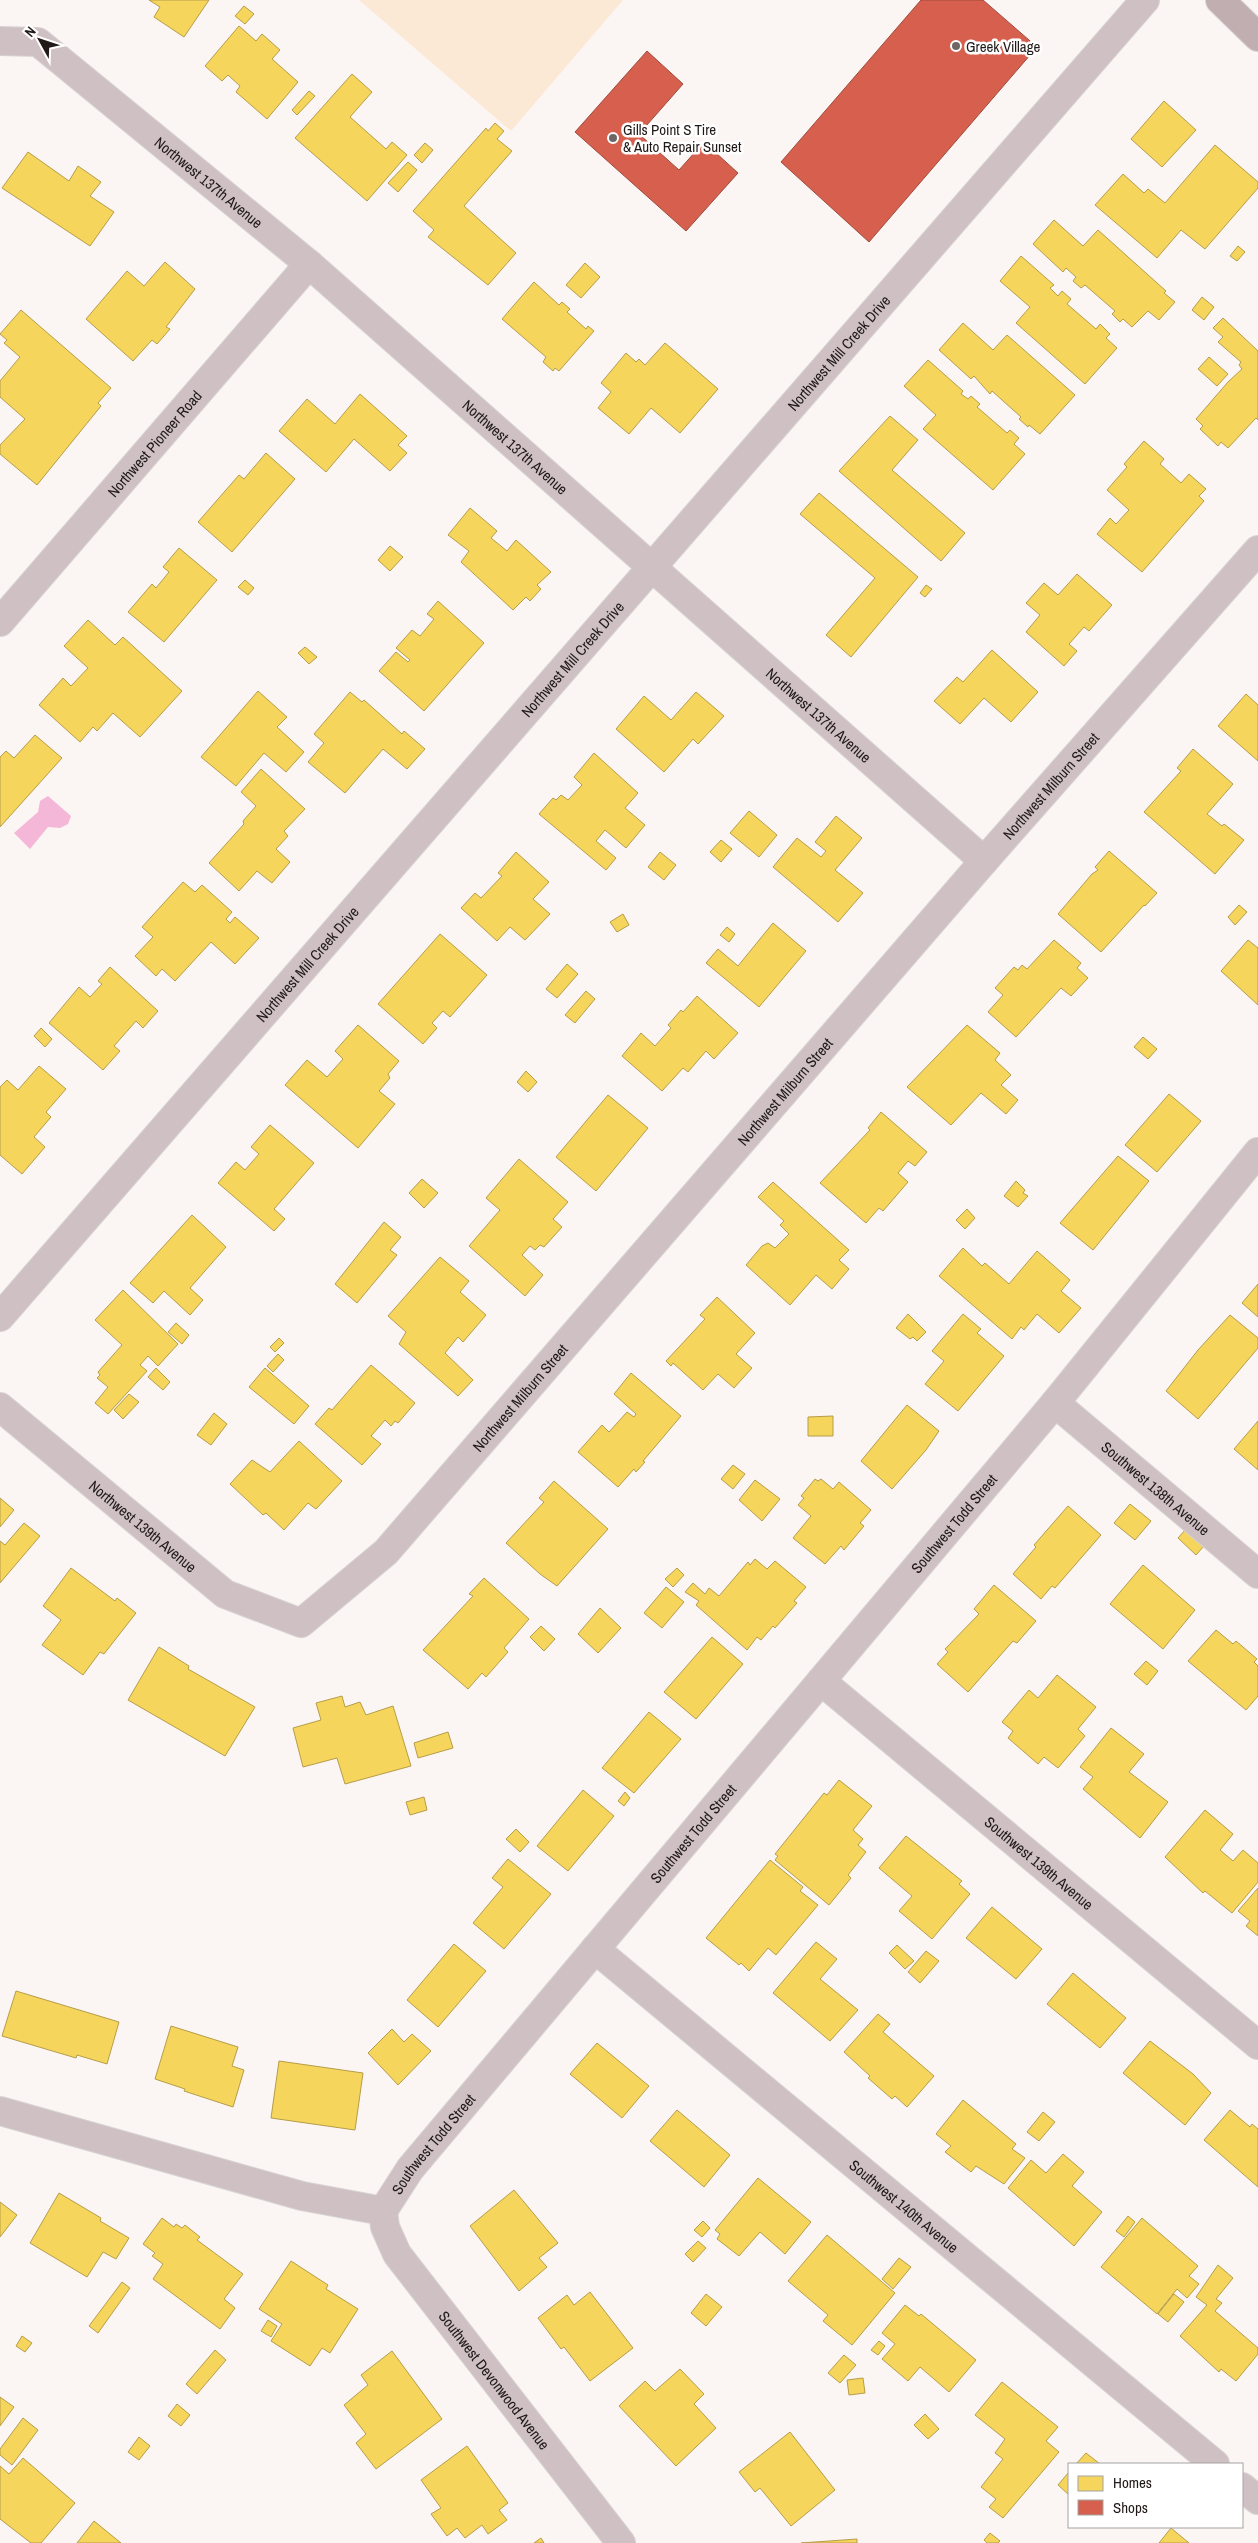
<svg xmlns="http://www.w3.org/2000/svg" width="1258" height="2543" font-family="'Archivo Narrow',sans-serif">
	<rect width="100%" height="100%" fill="#fbf5f4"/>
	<path fill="#fce9d5" d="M359,0h264l-112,131z"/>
	<path fill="#f5b7d7" d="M48,796l23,20 -3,8 -8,4 -12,-1 -18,22 -16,-16 24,-21 2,-11z"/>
	<path fill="#f6d55c" stroke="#b69d48" d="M149,0h60l-25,37 -30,-20 6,-10z
		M244,6l10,8 -9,10 -10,-8z
		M239,26l17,15 6,-7 18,16 -8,9 26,23 -31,37 -31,-27 4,-6 -12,-11 -6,6 -17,-15z
		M352,74l20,18 -22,25 36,32 6,-7 15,13 -40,46 -72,-63z
		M309,91l6,5 -18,19 -5,-5z
		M1164,101l32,29 -34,37 -31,-28z
		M495,123l9,8 -7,8 15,12 -48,55 52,47 -28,32 -60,-48 6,-7 -21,-19 73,-83 2,3z
		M425,143l8,7 -11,13 -8,-8z
		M1215,145l43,37v6l-53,61 -24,-19 -24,28 -62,-53 28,-31 21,19 4,-4 17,14z
		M28,152l41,29 9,-15 23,16 -11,14 24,16 -24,34 -88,-58z
		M408,162l9,8 -19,22 -10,-9z
		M1054,220l29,26 15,-16 68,61 -2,2 11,9 -16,18 -11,-9 -16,16 -9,-8 -3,3 -8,-8 3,-3 -30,-26 -4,3 -8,-7 3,-4 -10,-9 -3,4 -30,-28z
		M1238,246l7,6 -8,9 -7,-5z
		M1021,256l33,29 -4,3 8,8 4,-5 9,8 -4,5 29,25 4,-5 10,10 -4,4 11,10 -32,36 -69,-61 14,-16 -30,-26z
		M165,262l30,27 -29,38 4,2 -13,15 -5,-4 -19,21 -47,-42 41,-48 17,15z
		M585,263l15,14 -19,21 -15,-13z
		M534,282l25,23 3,-3 8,7 -3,3 19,17 2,-3 6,5 -35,40 -4,-3 -2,3 -10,-9 3,-5 -44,-38z
		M1202,297l12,10 -10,13 -12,-10z
		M21,310l90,78 -13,15 3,3 -64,79 -37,-31v-9l25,-26 -25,-22v-16l20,-24 -16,-14 3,-3 -7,-6z
		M1223,318l35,33v69l-2,-2 -28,30 -7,-6 -3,4 -18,-17 3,-3 -7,-7 32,-37 14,-13 -3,-4 2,-3 -23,-20 5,-5 -10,-9z
		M963,323l30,27 14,-15 68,60 -35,39 -11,-9 -1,2 -9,-8 2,-2 -29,-26 -2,3 -16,-18 -3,3 -32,-29z
		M665,343l53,46 -38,44 -29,-25 -22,26 -31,-26 13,-16 -10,-9 25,-30 10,9 3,-3 6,6z
		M1209,357l19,17 -11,12 -19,-17z
		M928,360l35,31 -2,3 7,5 3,-3 9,8 -3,3 30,26 3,-3 9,8 -5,6 11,10 -32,36 -70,-61 13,-14 -32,-29z
		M360,394l47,42 -9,9 9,8 -17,18 -36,-32 -28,33 -47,-41 28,-32 28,25z
		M890,416l28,24 -26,30 73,63 -24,28 -102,-90z
		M1144,441l20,18 -4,5 21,19 8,-9 17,15 -7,7 5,5 -62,71 -45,-38 13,-16 6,6 13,-14 -22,-20 20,-23 -3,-3z
		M266,453l29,26 -63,73 -34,-30 41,-47 5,4z
		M819,493l99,84 -67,80 -25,-22 49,-57 -75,-64z
		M470,508l27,23 -6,7 16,13 9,-11 35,32 -14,13 4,4 -11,12 -4,-4 -13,13 -52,-48 8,-11 -21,-16z
		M390,546l13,11 -13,14 -12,-11z
		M179,548l38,32 -53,62 -36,-30 24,-28 4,4 13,-16 -6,-5z
		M1077,574l35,31 -23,26 -5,-4 -15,17 8,7 -13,15 -38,-34 14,-17 -14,-12 18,-20 14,12z
		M245,580l9,8 -6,7 -10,-8z
		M926,585l6,4 -7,8 -5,-4z
		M438,601l46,42 -60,68 -45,-40 17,-19 12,10 2,-2 -14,-12 16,-18 8,6 14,-17 -7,-5z
		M88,620l27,25 8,-8 59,54 -42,46 -27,-24 -16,18 -4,-4 -13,15 -41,-37 24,-27 8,8 17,-18 -24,-22z
		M305,647l12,10 -8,7 -11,-11z
		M992,650l46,42 -27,30 -27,-24 -24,26 -26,-23 23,-24 6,5z
		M258,691l29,26 -10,10 27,25 -18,20 -22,-19 -28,33 -35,-29z
		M350,692l12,10 2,-2 38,34 2,-3 21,18 -18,20 -24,-20 -38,44 -37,-31 16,-19 -10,-9z
		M696,692l28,24 -26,28 -5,-5 -29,33 -48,-43 28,-33 27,24z
		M1246,694l12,11v56l-40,-35z
		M35,735l27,23 -62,69v-70l6,-6 8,7z
		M1193,749l40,35 -26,30 15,12 2,-2 20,16 -29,34 -71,-62 37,-41 -4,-3z
		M594,753l44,40 -13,15 20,17 -19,23 -21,-18 -9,11 20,17 -10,12 -67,-56 14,-16 3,2 5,-5 7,5 14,-15 -8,-8z
		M261,769l44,40 -21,22 4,5 -12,13 14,13 -18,21 -15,-12 -18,20 -30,-28 35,-39 -1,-3 13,-15 -15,-14z
		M749,811l28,24 -18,22 -29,-24z
		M836,816l26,22 -27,32 28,23 -25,29 -65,-55 24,-29 24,19 5,-6 -11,-9z
		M721,840l11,9 -11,13 -11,-10z
		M1109,851l48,42 -12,13 -1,-1 -43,47 -43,-38 34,-40 6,-4 -3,-3z
		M516,852l33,30 -16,17 17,15 -25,26 -15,-13 -13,14 -36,-33 14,-15 6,5 21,-22 -4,-3z
		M660,852l16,13 -12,15 -16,-13z
		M183,882l12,10 7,-7 30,27 -6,7 4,4 5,-6 24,21 -24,26 -24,-22 -36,39 -13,-12 -6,7 -21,-20 18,-19 -11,-10z
		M1239,905l8,7 -12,13 -7,-8z
		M623,914l6,11 -12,7 -7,-10z
		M773,923l33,28 -47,56 -53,-44 12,-14 20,17z
		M727,927l8,7 -6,8 -9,-7z
		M440,934l47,41 -37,42 -7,-6 -11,12 5,5 -14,16 -45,-40z
		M1054,940l27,23 -4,5 11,10 -17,18 -10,-8 -45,49 -28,-25 15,-17 -8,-7 19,-21 4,3 4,-5 5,4z
		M1248,940l10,8v57l-37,-34z
		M567,964l11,10 -21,24 -11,-9z
		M110,967l48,44 -15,17 -7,-7 -22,25 6,5 -17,19 -54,-47 30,-36 11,10 12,-13 -4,-3z
		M586,991l9,8 -20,24 -10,-8z
		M697,996l41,37 -24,26 -8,-8 -18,21 -5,-4 -21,23 -40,-35 19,-23 14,13 16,-18 -3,-3 13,-15 2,2z
		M358,1025l41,36 -11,13 2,4 -11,13 16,13 -37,44 -73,-63 22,-25 20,17 16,-18 -8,-8z
		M967,1025l33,28 -5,7 16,15 -10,10 17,15 -12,14 -25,-21 -30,32 -44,-38z
		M41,1028l11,11 -7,8 -11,-11z
		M1143,1037l14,12 -9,10 -14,-12z
		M39,1066l27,23 -20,23 5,5 -17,20 11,10 -23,27 -22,-19v-68l7,-7 11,10z
		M526,1071l11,11 -9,10 -11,-10z
		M1169,1094l32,27 -44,51 -32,-27z
		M608,1095l40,33 -52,63 -40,-34z
		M881,1112l46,40 -12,14 -7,-5 -10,12 10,9 -25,29 -4,-3 -13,15 -46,-40 50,-53 -2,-2z
		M270,1125l44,38 -40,46 11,10 -11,12 -56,-48 18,-21 9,8 14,-16 -8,-7z
		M1118,1156l31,25 -56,69 -33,-27z
		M519,1159l49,43 -15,17 9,8 -18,20 -4,-2 -5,5 -5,-4 -8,9 21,20 -18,21 -56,-50 31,-36 -14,-12z
		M422,1179l16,14 -14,15 -15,-15z
		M1016,1181l9,9 -2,3 5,3 -10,11 -14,-11z
		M773,1182l76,68 -10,10 10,9 -17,20 -16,-14 -26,30 -44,-40 16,-19 6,-3 7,5 14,-14 -9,-9 4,-4 -26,-24z
		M967,1209l8,9 -10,11 -9,-9z
		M192,1215l34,32 -36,41 13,12 -13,15 -26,-24 -11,12 -23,-20z
		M384,1222l17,15 -11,13 7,5 -40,48 -22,-19z
		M963,1248l19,18 3,-3 24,21 28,-33 33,29 -9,11 20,17 -22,25 -22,-19 -13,16 -3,-3 -9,12 -73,-63z
		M440,1257l29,24 -9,11 26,23 -23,27 -5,-5 -13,16 28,27 -15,16 -59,-52 7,-12 -18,-16z
		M1258,1284v33l-16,-14z
		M123,1290l55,54 -20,22 -10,-10 -8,9 7,6 -39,43 -13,-11 13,-16 -11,-9 3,-3 -2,-3 24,-27 -27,-25z
		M717,1297l38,36 -19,21 16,14 -18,20 -16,-14 -15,16 -30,-27 -2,3 -5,-5 39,-42 -5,-4z
		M908,1314l18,18 -9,9 -4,-4 -3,2 -14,-11z
		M963,1314l18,15 -4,4 27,23 -46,55 -33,-27 19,-23 -12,-10z
		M1230,1315l28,23v10l-60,71 -32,-28 32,-41z
		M176,1323l13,12 -7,9 -14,-12z
		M279,1338l5,5 -9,9 -5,-5z
		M278,1354l6,6 -11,12 -6,-6z
		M371,1365l44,38 -17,20 -3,-2 -4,5 -6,-6 -14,16 10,8 -19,21 -47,-41 14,-16 3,2z
		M156,1368l14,14 -7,8 -15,-13z
		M265,1368l44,38 -15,18 -45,-37z
		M631,1373l50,43 -38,45 2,1 -9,10 -2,-3 -16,18 -40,-35 24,-27 7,7 18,-20 7,5 2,-3 -22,-20z
		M129,1394l10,8 -16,17 -9,-9z
		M907,1405l32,26 -13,19 -34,39 -31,-28z
		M214,1413l13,11 -16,21 -14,-10z
		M833,1416v20h-25v-19z
		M1258,1421v49l-24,-21z
		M299,1441l43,40 -26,28 -8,-6 -24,27 -18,-17 -3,2 -33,-31 22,-24 18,12z
		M733,1465l12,9 -12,15 -12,-10z
		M815,1479l3,2 3,-2 12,10 6,-7 32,28 -11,13 4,3 -20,24 -3,-4 -16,18 -32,-26 18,-22 -13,-11 6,-7 -3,-2z
		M755,1480l25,19 -18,22 -23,-21z
		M554,1481l54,48 -51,57 -17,-12 -34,-31 38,-41 -5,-4z
		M0,1498l14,12 -14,17z
		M1130,1504l21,17 -16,19 -21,-17z
		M1068,1506l33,29 -46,53 -3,-2 -11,13 -28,-25 23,-27 -2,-2z
		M24,1523l16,13 -40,47v-42l5,4z
		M1186,1529l18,17 -8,9 -18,-17z
		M755,1559l12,10 8,-8 31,26 -12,14 3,2 -22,25 -2,-2 -12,14 -4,-3 -10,13 -51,-45 3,-4 -14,-9 8,-9 12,11 4,-6 10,8 29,-34 2,3z
		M1143,1565l52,45 -32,39 -53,-45z
		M71,1568l44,33 2,-3 19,15 -32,41 -4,-2 -17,23 -41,-30 19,-25 -18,-14z
		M677,1568l7,7 -11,12 -8,-8z
		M484,1578l45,41 -25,29 4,4 -22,25 -4,-4 -14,16 -45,-39 50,-54 -4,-2z
		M994,1585l42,36 -19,22 -4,-2 -45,51 -31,-28 11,-12 -3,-3 34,-35 -5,-5z
		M666,1587l18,15 -22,26 -18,-15z
		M600,1608l21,20 -23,25 -20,-19z
		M541,1626l14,13 -11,12 -14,-14z
		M1216,1630l17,14 3,-3 21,18 -3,3 4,4v30l-12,14 -58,-49z
		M712,1637l31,27 -47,55 -32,-27z
		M159,1647l30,19 -1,3 67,38 -30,49 -97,-56z
		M1146,1661l12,10 -11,14 -13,-11z
		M1057,1675l39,32 -18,22 7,7 -27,32 -14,-11 -6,7 -30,-26 5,-7 -11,-9 27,-32 9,8z
		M342,1696l3,11 15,-5 6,13 27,-9 18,60 -66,18 -8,-26 -34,9 -10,-39 28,-8 -5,-17z
		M649,1712l32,27 -47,54 -32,-25z
		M1111,1728l33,26 -15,18 39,30 -28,36 -57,-49 10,-12 -13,-10z
		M448,1732l5,16 -35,10 -4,-15z
		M839,1780l33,26 -19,24 10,9 -5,6 8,7 -18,23 3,3 -22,27 -54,-45 3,-4 -3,-2 49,-61 3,2z
		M583,1790l31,26 -46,55 -31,-25z
		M625,1792l5,6 -6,8 -6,-5z
		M424,1797l3,13 -17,5 -4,-13z
		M1205,1810l28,24 -13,16 13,11 10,-11 15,13v19l-26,31 -27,-22 -2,2 -38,-36z
		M516,1829l13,13 -9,10 -14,-13z
		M906,1836l56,45 -3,3 11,10 -38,45 -33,-28 13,-15 -33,-28z
		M508,1859l43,35 -47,55 -31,-26 30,-36 -11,-9z
		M770,1860l33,27 -3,4 18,14 -42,50 -8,-7 -19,23 -8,-8 -2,2 -33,-27z
		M1258,1888v48l-12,-10 4,-5 -12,-10z
		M992,1907l50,42 -26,30 -50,-41z
		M816,1942l21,17 -17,20 38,31 -28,31 -57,-48z
		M454,1944l32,27 -48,56 -31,-27z
		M897,1945l17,16 -9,8 -16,-16z
		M926,1951l13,10 -19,22 -12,-11z
		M1073,1973l53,45 -26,30 -53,-44z
		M16,1991l103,31 -12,42 -30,-9 -1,3 -74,-22z
		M878,2014l12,10 -7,8 51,44 -27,31 -12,-11 -3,3 -24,-21 2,-2 -26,-24z
		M171,2026l67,21 -6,19 12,4 -11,37 -49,-16 1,-2 -30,-10z
		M392,2029l12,13 8,-8 19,17 -33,34 -30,-32z
		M1150,2041l43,33 18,19 -26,32 -62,-52z
		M597,2043l52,43 -27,32 -52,-44z
		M279,2061l84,12 -8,57 -84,-12z
		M963,2100l53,44 -4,5 13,9 -21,26 -28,-18 -5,6 -26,-20 6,-6 -15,-12z
		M677,2110l53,45 -26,32 -54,-46z
		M1230,2110l20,17 2,-3 6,5v58l-54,-47z
		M1043,2112l12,10 -16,19 -12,-9z
		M1063,2154l21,18 -12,14 30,26 -28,34 -66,-58 23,-28 15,13z
		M758,2178l53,44 -26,32 -25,-22 -21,24 -22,-17 3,-5 -5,-4z
		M514,2190l44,53 -19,15 8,9 -28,24 -49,-65z
		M59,2193l42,25 -1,3 29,17 -13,21 -13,-7 -16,25 -57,-34z
		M0,2202l17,13 -17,22z
		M1128,2216l7,6 -11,15 -8,-6z
		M162,2218l12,9 2,-3 6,4 3,-3 15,12 -3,3 46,34 -19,25 11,9 -15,21 -67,-50 10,-15 -11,-8 3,-3 -12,-9z
		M1142,2218l56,48 -9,10 10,8 -12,14 -10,-9 -20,25 -56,-47z
		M703,2221l7,7 -8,9 -8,-7z
		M827,2235l68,58 -43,52 -29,-24 5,-6 -40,-34z
		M698,2241l8,7 -13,14 -8,-8z
		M899,2258l12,9 -18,22 -11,-10z
		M291,2261l37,24 -2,4 32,20 -28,44 -8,-5 -12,18 -39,-25 11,-17 -23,-15z
		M1218,2265l15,13 -17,21 6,4 -7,8 43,37v6l-22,27 -15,-12 -2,3 -39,-36 27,-31 -11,-8z
		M122,2282l8,6 -32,45 -9,-7z
		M590,2292l43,56 -43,33 -26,-34 -3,2 -23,-31 29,-23 7,10z
		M706,2294l16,13 -16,19 -15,-13z
		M1174,2294l10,8 -16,20 -10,-8z
		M905,2305l14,11 2,-2 55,46 -27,32 -29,-25 -12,14 -26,-22 13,-15 -13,-11z
		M268,2320l9,6 -6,11 -10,-6z
		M22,2336l10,7 -7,9 -9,-6z
		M879,2341l6,5 -7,9 -7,-5z
		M215,2350l11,10 -29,34 -11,-10z
		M392,2351l50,68 -66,50 -20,-26 10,-9 -22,-29 24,-20 -7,-10z
		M844,2355l12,10 -16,18 -12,-10z
		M680,2369l24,25 -10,10 22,24 -40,38 -57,-60 26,-25 10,10z
		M863,2378l2,15 -16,2 -2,-15z
		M1002,2382l56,45 -12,14 13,11 -56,66 -14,-11 7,-8 -15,-12 22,-28 -8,-6 10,-14 -30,-24z
		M0,2397l14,10 -14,19z
		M177,2404l13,11 -9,11 -13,-10z
		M925,2414l14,15 -11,10 -14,-14z
		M23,2418l15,12 -26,35 -12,-10v-6z
		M790,2432l45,58 -44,36 -31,-38 -5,4 -16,-20z
		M139,2437l11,9 -11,14 -11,-8z
		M467,2446l41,57 -9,7 8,10 -19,14 -6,-9 -17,13 -8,-10 -10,8 -16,-22 10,-6 -20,-28z
		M1086,2453l14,11h-24z
		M23,2458l52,45 -34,40h-10l-31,-24v-53l9,8z
		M1069,2472v23l-11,-10z
		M94,2521l27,22h-44z
		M1171,2528l18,15h-30z
		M990,2533l10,8 -2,2h-11l-3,-3z
		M541,2538l3,5h-10z
		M857,2539v4h-56z"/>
	<path fill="#d6604d" stroke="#9f4b3d" d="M921,0h62l54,47 -168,195 -88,-80z
		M647,51l36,33 -44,50 40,36 25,-28 34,31 -52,58 -111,-99z"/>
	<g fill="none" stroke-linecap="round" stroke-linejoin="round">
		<defs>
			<g id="street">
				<path id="s1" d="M0,41l38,1 271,222 675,597"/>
				<path id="s2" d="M0,622l309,-358"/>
				<path id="s3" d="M0,1317l1145,-1317"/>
				<path id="s4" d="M1055,1403l203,171"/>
				<path id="s5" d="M0,1407l225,187 76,29 85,-71 598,-691 274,-311"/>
				<path id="s6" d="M821,1681l437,364"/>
				<path id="s7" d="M595,1949l620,515"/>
				<path id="s8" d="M0,2111l302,85 81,15 27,-42 645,-766 203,-251"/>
				<path id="s9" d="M383,2211l2,16 12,27 224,289"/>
				<path d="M1242,2487l16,13"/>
			</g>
			<path id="primary" d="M1220,0l38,37"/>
		</defs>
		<use href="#street" stroke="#d7d3d2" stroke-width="30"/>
		<use href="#primary" stroke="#d7d3d2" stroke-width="30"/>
		<use href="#street" stroke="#cfc1c3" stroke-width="28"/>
		<use href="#primary" stroke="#c0aeb1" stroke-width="28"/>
	</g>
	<g fill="#6d6665" stroke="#fff" stroke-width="2">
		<circle cx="956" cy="46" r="5"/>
		<circle cx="613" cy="138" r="5"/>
	</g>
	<g text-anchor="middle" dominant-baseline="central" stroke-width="5" stroke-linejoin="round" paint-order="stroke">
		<g font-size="15" fill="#201918" stroke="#fff" text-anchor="start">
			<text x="966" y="46">Greek Village</text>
			<text x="623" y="129">Gills Point S Tire<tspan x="623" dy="17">&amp; Auto Repair Sunset</tspan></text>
		</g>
		<g font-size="15" fill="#201918" stroke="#fff">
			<text stroke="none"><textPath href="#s1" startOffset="259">Northwest 137th Avenue</textPath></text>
			<text stroke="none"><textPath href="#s3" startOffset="1278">Northwest Mill Creek Drive</textPath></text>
			<text stroke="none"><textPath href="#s2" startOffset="236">Northwest Pioneer Road</textPath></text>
			<text stroke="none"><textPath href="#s1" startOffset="664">Northwest 137th Avenue</textPath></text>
			<text stroke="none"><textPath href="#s3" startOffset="872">Northwest Mill Creek Drive</textPath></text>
			<text stroke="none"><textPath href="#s1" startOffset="1069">Northwest 137th Avenue</textPath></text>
			<text stroke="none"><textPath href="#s5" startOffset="1499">Northwest Milburn Street</textPath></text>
			<text stroke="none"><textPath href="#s3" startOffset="468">Northwest Mill Creek Drive</textPath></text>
			<text stroke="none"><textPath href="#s5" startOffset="1094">Northwest Milburn Street</textPath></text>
			<text stroke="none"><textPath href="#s5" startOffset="689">Northwest Milburn Street</textPath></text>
			<text stroke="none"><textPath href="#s4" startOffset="132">Southwest 138th Avenue</textPath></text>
			<text stroke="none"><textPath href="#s8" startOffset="1290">Southwest Todd Street</textPath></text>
			<text stroke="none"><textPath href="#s5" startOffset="186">Northwest 139th Avenue</textPath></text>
			<text stroke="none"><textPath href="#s8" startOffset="885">Southwest Todd Street</textPath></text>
			<text stroke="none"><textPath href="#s6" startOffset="284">Southwest 139th Avenue</textPath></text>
			<text stroke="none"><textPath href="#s8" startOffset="480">Southwest Todd Street</textPath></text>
			<text stroke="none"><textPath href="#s7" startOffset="402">Southwest 140th Avenue</textPath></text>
			<text stroke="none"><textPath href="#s9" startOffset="205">Southwest Devonwood Avenue</textPath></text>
		</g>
	</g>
	<rect x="1068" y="2463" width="175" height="65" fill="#ffffff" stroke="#a6a3a3"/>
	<rect x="1078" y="2476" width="25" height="15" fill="#f6d55c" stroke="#a6a3a3"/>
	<text x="1113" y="2488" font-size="15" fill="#201918">Homes</text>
	<rect x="1078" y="2500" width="25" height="15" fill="#d6604d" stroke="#a6a3a3"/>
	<text x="1113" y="2513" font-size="15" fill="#201918">Shops</text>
	<g transform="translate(40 40) rotate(310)" stroke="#ffffff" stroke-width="4" paint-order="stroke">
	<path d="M0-4L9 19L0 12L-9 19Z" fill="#201918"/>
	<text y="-8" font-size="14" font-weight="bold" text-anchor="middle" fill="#201918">N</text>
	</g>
</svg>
